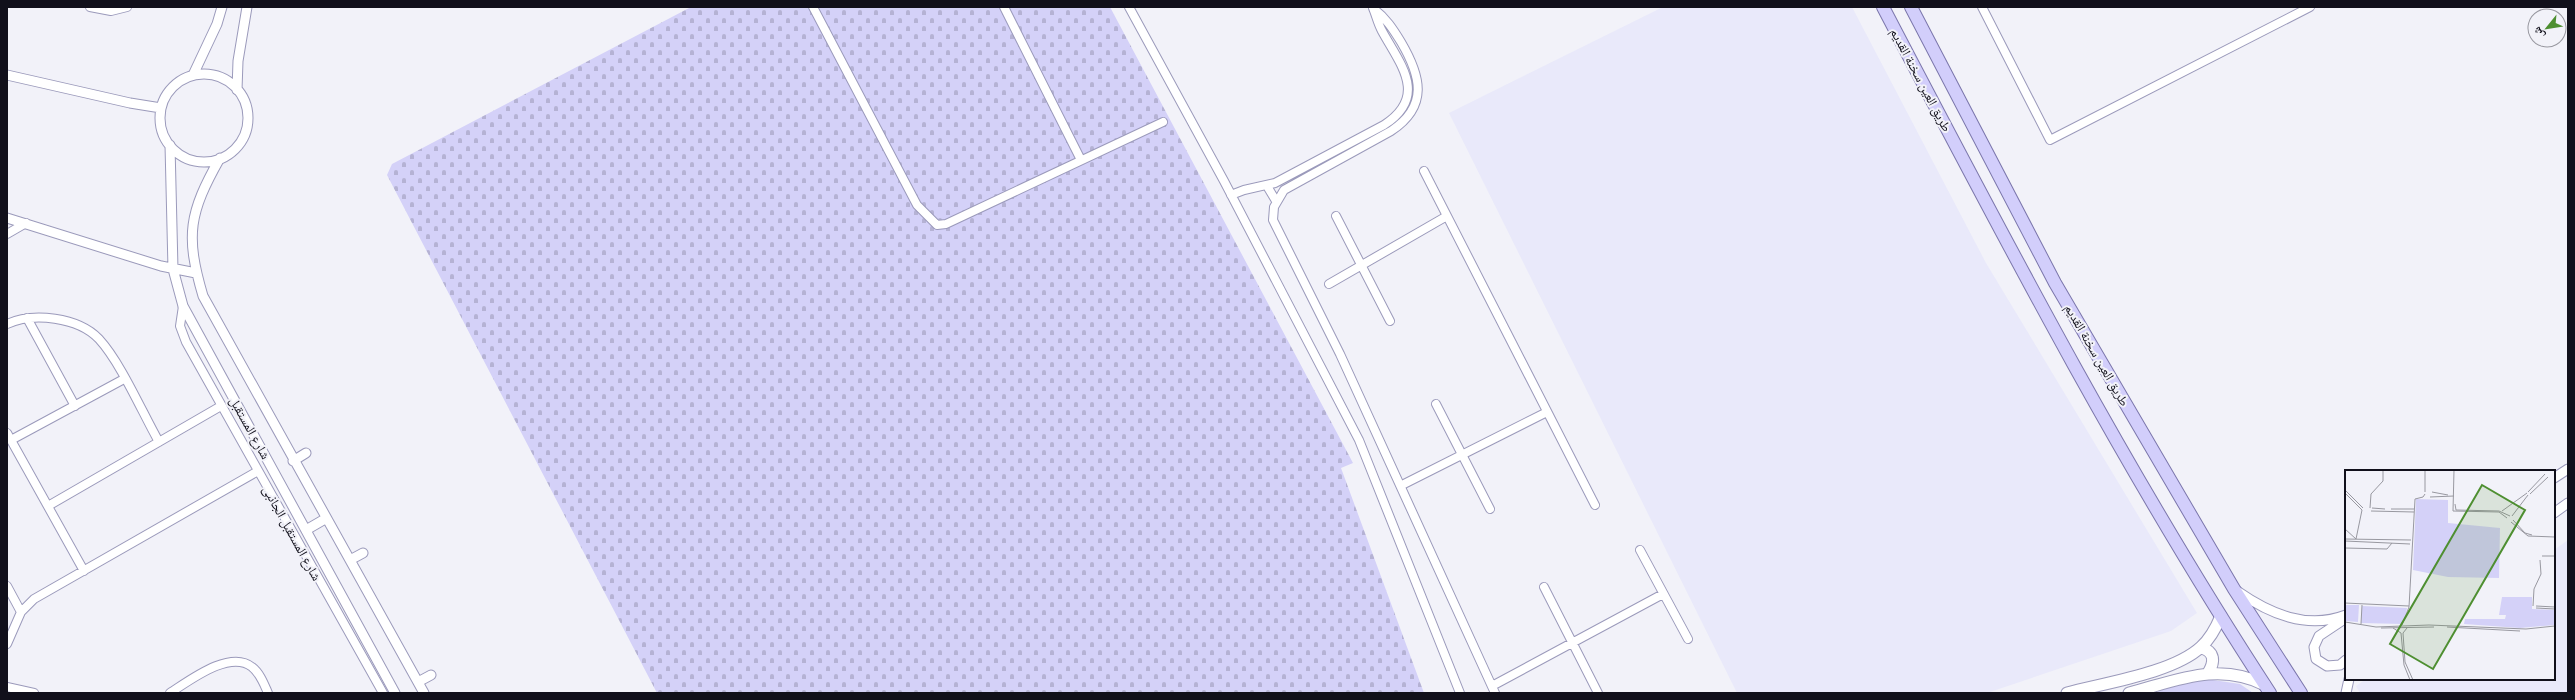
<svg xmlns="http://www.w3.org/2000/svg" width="2575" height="700" font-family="Roboto,'Noto Naskh Arabic',sans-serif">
	<defs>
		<pattern id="cemetery-stones" width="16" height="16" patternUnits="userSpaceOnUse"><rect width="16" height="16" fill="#d4d1f8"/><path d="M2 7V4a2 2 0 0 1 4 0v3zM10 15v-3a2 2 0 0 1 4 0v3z" fill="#b5b2d4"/></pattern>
	</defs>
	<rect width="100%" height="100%" fill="#f2f2f9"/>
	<path fill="#e9e9fa" d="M1663,7h189l134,256 211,350 -26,18 -184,62h-250l-288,-580z
		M2568,540v153h-208l-4,-7 10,-7h188v-129z"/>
	<path fill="#d4d1f8" d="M2206,679l34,5 13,9h-98l28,-12z"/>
	<path fill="url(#cemetery-stones)" d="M691,7h419l243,456 -12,5 83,225h-767l-270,-518 5,-11z"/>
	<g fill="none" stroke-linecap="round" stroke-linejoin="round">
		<defs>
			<path id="minor" d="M90,7l21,4 16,-4
				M813,7l104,198 20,20 9,-1 217,-102
				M1004,7l77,153
				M1129,7l95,174 135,259 101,253
				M1982,7l68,133 260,-133
				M1374,9c12,9 19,20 27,33 20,34 28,64 -10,89l-107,59 -10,17 -1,13 67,134 155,339
				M1424,171l171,334
				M1267,186l9,15
				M1231,195l13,-5 31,-7 109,-58c45,-29 16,-61 -2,-94 -4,-7 -6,-16 -9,-23
				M1336,216l54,105
				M7,234l19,-11
				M1329,284l118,-68
				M183,306l-3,20 6,16 197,351
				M27,318l48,88
				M7,324c26,-12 71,-7 92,15 22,24 43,73 60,103
				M1436,404l54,105
				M7,433l77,138
				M11,440l113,-61
				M1402,485l145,-73
				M48,506l173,-100
				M1640,550l48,89
				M7,586l14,26
				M1544,587l54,106
				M7,644l14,-32 13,-13 224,-128
				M1492,686l171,-92
				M7,687l27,6
				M170,693c19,-12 60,-44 82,-26 8,6 12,17 16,26"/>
			<path id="tertiary" d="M160 118a44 44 0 1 1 88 0a44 44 0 1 1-88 0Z
				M7,75l123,28 31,5
				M193,75l24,-51 5,-17
				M237,90l1,-29 9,-54
				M170,145l3,124 10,37 212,387
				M220,158c-31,55 -35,77 -17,138l221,397
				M7,218l154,48 35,7
				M293,461l13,-8
				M2554,478l14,-9
				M2554,513l14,-10
				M306,530l19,-11
				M350,560l13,-7
				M2237,591c33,23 70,39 109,24
				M2346,618l-27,18 -5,11 2,12 11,7 13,-1 6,-5
				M418,682l13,-7
				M2346,693l3,-14"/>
			<path id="secondary" d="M2201,648c14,3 14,14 7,25
				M2067,693c37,-10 106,-20 134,-46 10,-9 15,-19 20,-31
				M2129,693c47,-12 89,-32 136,-8"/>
			<path id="primary" d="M1883,7c122,233 243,466 387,686
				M1911,7l144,276 179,306 67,104"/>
		</defs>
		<use href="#minor" stroke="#9b9abb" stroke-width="10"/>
		<use href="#tertiary" stroke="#9b9abb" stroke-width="11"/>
		<use href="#secondary" stroke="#9b9abb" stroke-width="13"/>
		<use href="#primary" stroke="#7b76ab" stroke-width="14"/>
		<use href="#minor" stroke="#fff" stroke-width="8"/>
		<use href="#tertiary" stroke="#fff" stroke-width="9"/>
		<use href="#secondary" stroke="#fff" stroke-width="11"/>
		<use href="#primary" stroke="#d2cefb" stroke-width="12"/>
	</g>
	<g text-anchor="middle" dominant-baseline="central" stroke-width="4" stroke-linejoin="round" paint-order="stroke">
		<g font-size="13" fill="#11101b" stroke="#f2f2f9">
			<text transform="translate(1921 80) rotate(62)">طريق العين سخنة القديم</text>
			<text transform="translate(2097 355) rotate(60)">طريق العين سخنة القديم</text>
			<text transform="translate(250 428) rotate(61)">شارع المستقبل</text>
			<text transform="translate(292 533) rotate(61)">شارع المستقبل الجانبى</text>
		</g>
	</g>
	<g transform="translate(2345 470)">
		<rect width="210" height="210" fill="#f2f2f9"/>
		<path d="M157,127h30v12l23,1v15l-35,3 -56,-4 1,-5h40l1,-4h-7zM0,135h14l-1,17 -13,-1zM17,136l45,2 -2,12 -3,4 -41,-1z" fill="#d4d1f8"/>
		<path d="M71,29l32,1v23l52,5 -1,50 -51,-1 -35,-7z" fill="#d4d1f8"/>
		<path fill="none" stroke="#9898a0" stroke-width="1" d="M109,0l-1,41 46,1 8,6M0,20l18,18M80,22v-22M87,22l16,3M183,22l17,-18M0,23l17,17M185,24l18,-17M85,27l24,-1M110,34l1,6 43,1 11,5M25,38l1,-14 12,-13v-11M27,38l13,1M46,39h23M26,41l43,1M157,41l25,-18M167,46l16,-21M168,50l12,13 7,2M166,52l17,14 27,1M0,59l11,10 6,-29M0,69l66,1M0,71l65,3M0,78l42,1 5,-6M197,86h13M0,133l64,3M188,136l1,-17 7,-15 -1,-14M191,136l19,1M191,138l19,1M0,152l31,5 53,-2 97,4 29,-3M16,154l1,-19M57,155l7,-18 6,-108 8,-2 2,-3M102,157l73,4M36,158l53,-1M48,158l8,5 3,32 6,15M62,158l-4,5 2,29 8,18"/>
		<path fill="#4e8f31" fill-opacity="0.15" stroke="#4e8f31" stroke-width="2" d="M137,15l43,25 -92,159 -43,-25z"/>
		<rect width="210" height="210" fill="none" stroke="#11101b" stroke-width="2"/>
	</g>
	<rect width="2575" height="700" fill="none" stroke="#11101b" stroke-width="16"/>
	<g transform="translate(2547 28) rotate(240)"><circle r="19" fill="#f2f2f9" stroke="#9898a0"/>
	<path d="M0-3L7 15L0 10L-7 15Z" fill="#4e8f31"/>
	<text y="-6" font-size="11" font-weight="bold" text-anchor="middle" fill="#11101b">ش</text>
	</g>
</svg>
